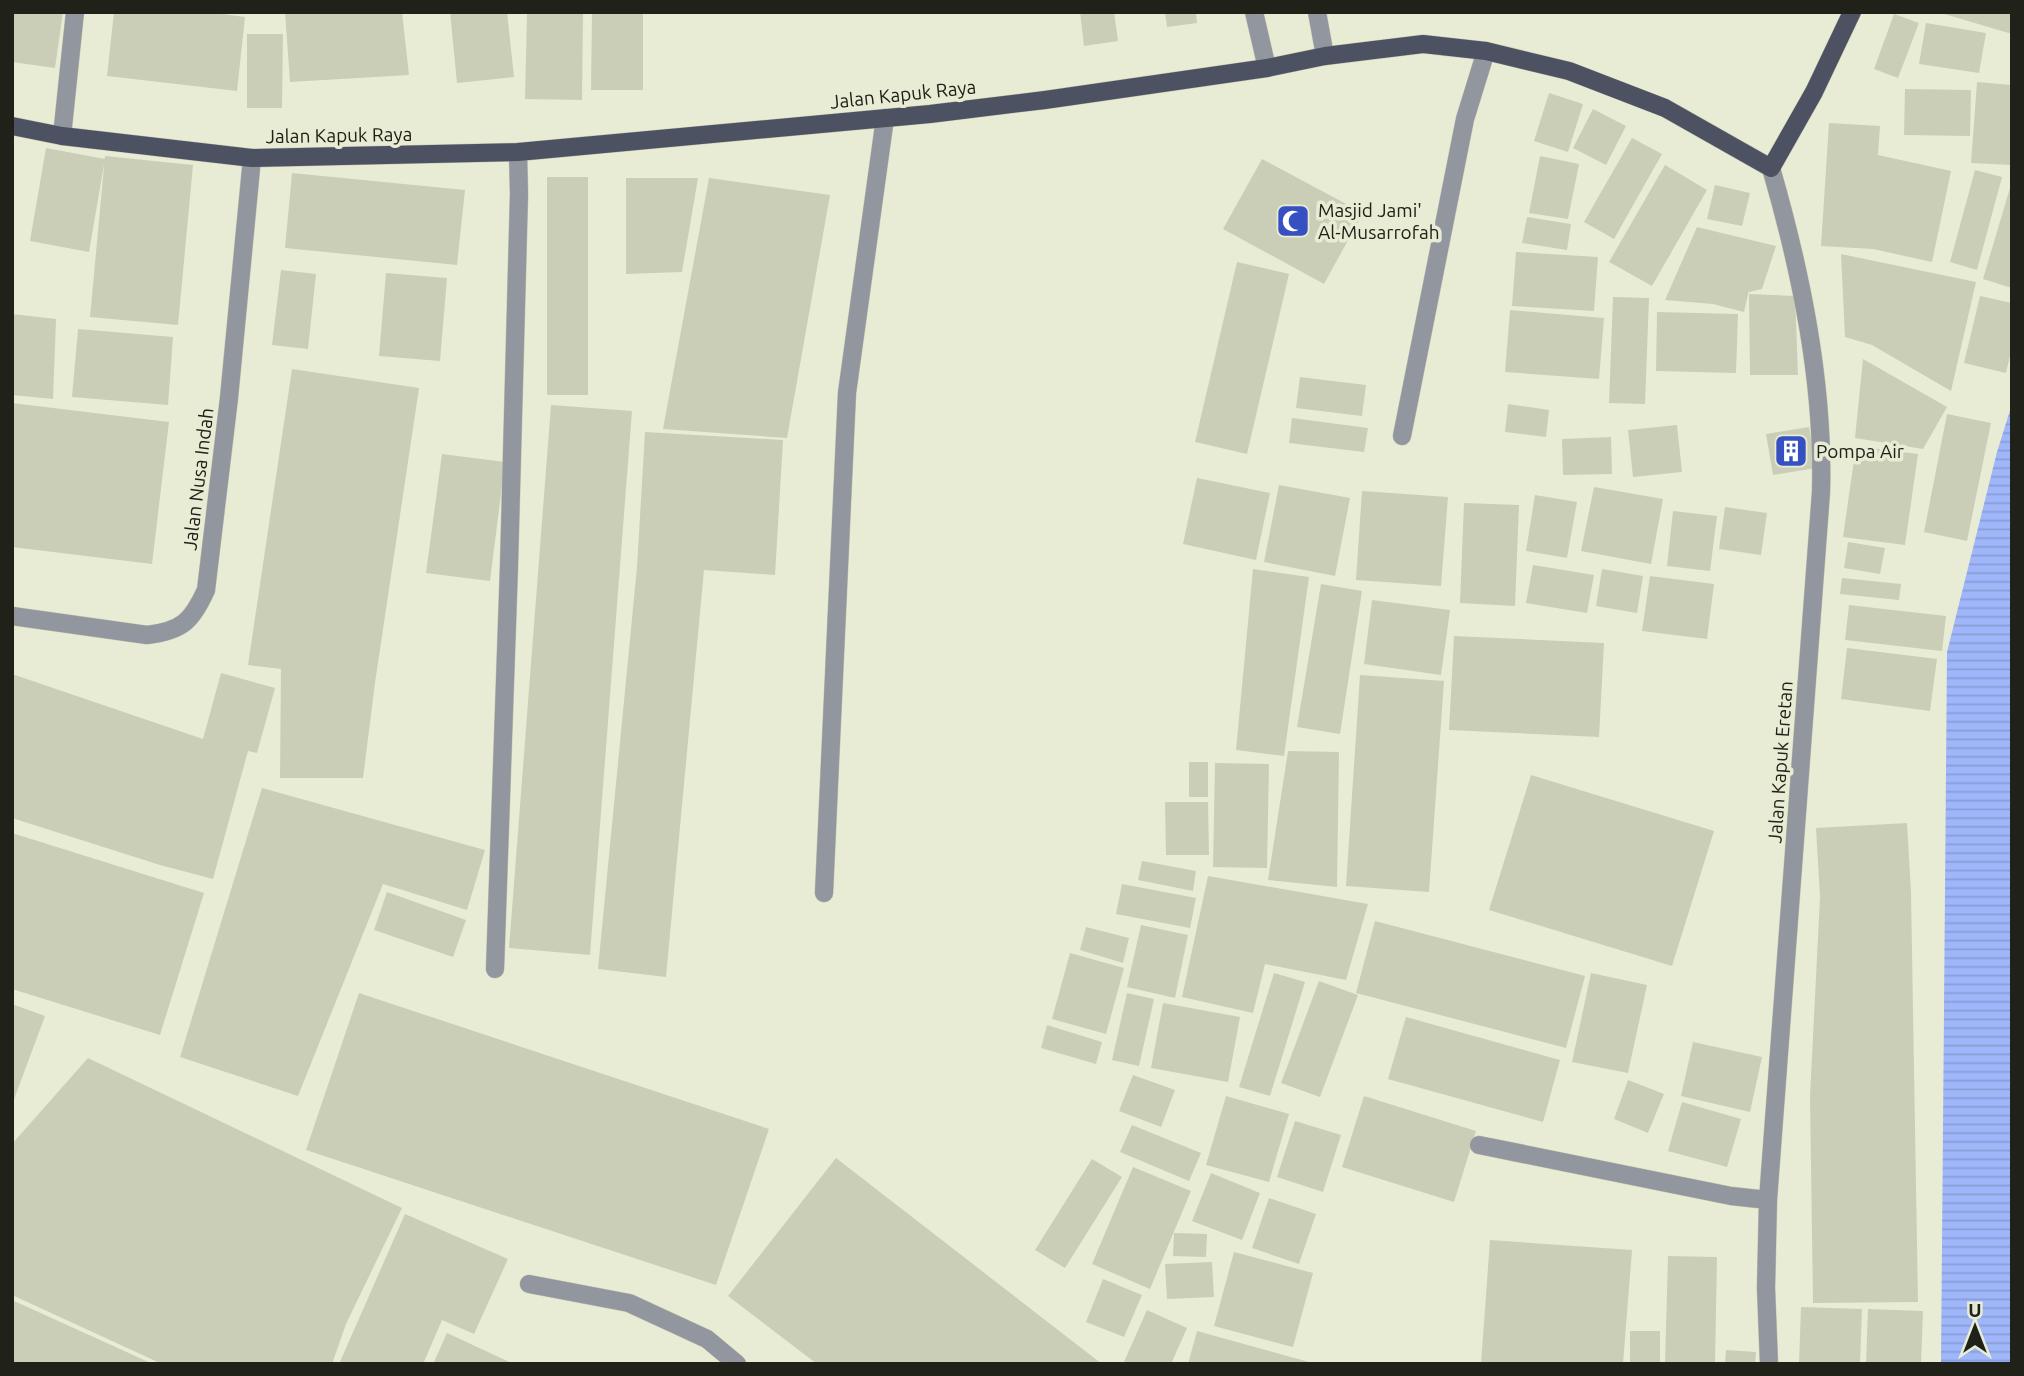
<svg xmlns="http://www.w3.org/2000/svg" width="2024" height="1376" font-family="Ubuntu,sans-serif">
	<defs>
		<pattern id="water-rules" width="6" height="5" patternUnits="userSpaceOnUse" patternTransform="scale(1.75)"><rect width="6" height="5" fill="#9fb7fa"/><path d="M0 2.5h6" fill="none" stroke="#899dd6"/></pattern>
	</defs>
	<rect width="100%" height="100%" fill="#e9ecd4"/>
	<path fill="url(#water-rules)" d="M2012,404v960h-71l6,-712 50,-200z"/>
	<path fill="#cbceb6" d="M12,12h51l-8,56 -43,-6z
		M114,12h93l38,5 -8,74 -130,-15z
		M285,12h117l7,63 -119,7z
		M450,12h57l7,65 -57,6z
		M527,12h56l-1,88 -57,-1z
		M592,12h51v78h-52z
		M1080,12h34l4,29 -34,5z
		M1165,12h31l1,11 -30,4z
		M1941,12h71v22l-71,-21z
		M1894,14l25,9 -21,55 -24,-9z
		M1926,23l60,10 -7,40 -60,-9z
		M247,34h36l-1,74h-35z
		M1977,82l35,3v80l-41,-2z
		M1905,89l66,1 -1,46 -66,-1z
		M1549,93l34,11 -15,48 -34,-11z
		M1593,109l33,17 -20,39 -33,-17z
		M1829,123l51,3 -2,29 73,16 -19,91 -59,-13 -52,-3z
		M1632,138l30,16 -48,85 -30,-17z
		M46,148l59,11 -16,93 -59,-11z
		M105,156l88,9 -15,160 -88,-8z
		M1540,156l39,8 -11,55 -39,-6z
		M1262,159l101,54 -39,71 -101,-55z
		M1665,165l42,25 -55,96 -43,-24z
		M1975,170l27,7 -25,93 -27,-8z
		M292,173l173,17 -8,75 -172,-17z
		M547,177h41v218h-41z
		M626,178h72l-16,94 -56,2z
		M709,178l121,17 -43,243 -124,-9z
		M2012,181v107l-29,-9z
		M1715,185l35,8 -8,33 -35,-7z
		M1527,217l44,7 -4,26 -45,-7z
		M1697,227l79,19 -14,43 -13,3v-2l-5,22 -31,-8 -48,-4z
		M1516,252l82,5 -4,54 -82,-5z
		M1841,254l135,28 -25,109 -79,-46 -27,-8z
		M1237,262l52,12 -42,180 -52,-12z
		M281,270l35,4 -8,75 -36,-4z
		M386,273l61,5 -7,83 -61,-5z
		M1749,294l46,2 3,79h-48z
		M1980,296l32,7v44l-6,26 -42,-10z
		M1613,297l36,1 -4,106 -36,-1z
		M1510,310l94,8 -5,61 -94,-7z
		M1657,312l81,2 -2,59 -80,-2z
		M12,314l44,5 -3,80 -41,-4z
		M78,329l95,8 -5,68 -96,-8z
		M1863,359l84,48 -24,42 -68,-11z
		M292,369l127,19 -44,295 -12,95h-83l1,-109 -33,-4z
		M1300,377l66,8 -4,31 -66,-8z
		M12,403l157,19 -17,142 -140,-17z
		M1508,404l41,6 -3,27 -41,-5z
		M551,405l81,6 -42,544 -81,-7z
		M1947,414l44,9 -24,118 -43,-9z
		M1292,418l76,10 -4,24 -75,-9z
		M1677,425l5,47 -49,5 -5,-47z
		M1809,427l7,41 -43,7 -7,-41z
		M645,432l138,8 -8,135 -71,-5 -38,407 -68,-8 39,-402z
		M1611,437l1,37 -49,1 -1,-36z
		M1856,446l62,8 -13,91 -62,-8z
		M442,454l63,8 -15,119 -64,-8z
		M1197,478l73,15 -14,67 -73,-16z
		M1279,485l71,13 -15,78 -71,-14z
		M1594,487l69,12 -12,65 -70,-13z
		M1362,491l86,6 -7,89 -85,-6z
		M1535,495l42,7 -10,56 -41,-7z
		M1464,503l55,2 -4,101 -55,-3z
		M1725,507l42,6 -6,42 -42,-6z
		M1673,511l44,5 -7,55 -43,-5z
		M1848,542l37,6 -5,26 -36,-6z
		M1533,565l61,10 -7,38 -61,-10z
		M1253,569l56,8 -25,179 -48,-6z
		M1602,569l41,7 -6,37 -41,-7z
		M1650,576l64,8 -7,55 -65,-8z
		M1842,578l59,6 -2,16 -59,-6z
		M1321,584l41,7 -22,143 -43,-7z
		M1372,600l78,10 -9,65 -77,-11z
		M1849,605l97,11 -4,35 -97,-11z
		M1454,636l150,7 -5,94 -150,-7z
		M1847,648l90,11 -7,52 -89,-12z
		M221,673l54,15 -18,65 -9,-2 -35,128 -53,-14 -148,-47v-144l191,65z
		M1360,675l84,6 -15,211 -83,-6z
		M1288,751l51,1 -2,135 -69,-7z
		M1189,762h19v35h-19z
		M1215,763l54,1 -2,104 -54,-1z
		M1531,775l183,56 -42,135 -183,-56z
		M262,788l223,62 -18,60 -84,-26 -85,212 -118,-39z
		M1165,802h43l1,53h-43z
		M1907,823l4,69 7,410 -105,1 -3,-207 10,-199 -4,-69z
		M12,833l192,60 -44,142 -148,-46z
		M1142,861l54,10 -3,20 -55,-11z
		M1208,876l160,28 -22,76 -81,-16 -12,49 -71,-16z
		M1122,884l74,14 -6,30 -74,-14z
		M387,892l79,28 -13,37 -79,-27z
		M1375,921l210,55 -19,72 -210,-55z
		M1141,925l47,10 -13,63 -48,-11z
		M1086,927l43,11 -6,25 -43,-13z
		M1070,953l54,15 -18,66 -54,-15z
		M1274,973l31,9 -35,114 -31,-9z
		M1591,973l56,12 -19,88 -56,-11z
		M1319,981l39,14 -38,102 -39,-14z
		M359,993l410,136 -53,156 -410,-135z
		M1127,993l27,6 -15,67 -27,-6z
		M1163,1003l77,14 -12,65 -77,-14z
		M12,1004l33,12 -32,86h-1z
		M1406,1017l154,43 -17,62 -155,-43z
		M1047,1025l55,17 -6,22 -55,-16z
		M1693,1042l69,15 -12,55 -69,-16z
		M88,1058l314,150 -56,116 -14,40h-170l-150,-69v-151z
		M1133,1075l42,15 -14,37 -42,-16z
		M1628,1080l36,14 -16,39 -34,-14z
		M1226,1096l63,18 -20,68 -63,-17z
		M1364,1096l112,35 -22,71 -112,-35z
		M1682,1102l59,17 -14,48 -59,-16z
		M1295,1121l46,14 -18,57 -46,-15z
		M1132,1125l69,28 -12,28 -69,-29z
		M836,1158l266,206h-285l-89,-68z
		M1092,1159l30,18 -57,91 -30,-18z
		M1133,1167l58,24 -41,98 -58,-25z
		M1211,1173l49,20 -18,47 -50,-19z
		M1269,1198l47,16 -17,50 -47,-16z
		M405,1214l103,45 -34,75 -32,-14 -19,44h-84z
		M1174,1233l33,1 -1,23 -33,-1z
		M1490,1240l142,10 -9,114h-142z
		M1234,1252l79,21 -20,74 -79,-21z
		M1668,1256l49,1 -2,107h-50z
		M1212,1262l2,35 -47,2 -2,-35z
		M1103,1279l39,16 -18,42 -38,-15z
		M12,1300l141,64h-141z
		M1801,1307l61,2 -2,55h-61z
		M1868,1309l55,2 -2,53h-55z
		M1147,1310l40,18 -16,36h-48z
		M1197,1331l116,32v1h-125z
		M1630,1331h30v33h-30z
		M447,1333l67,31h-81z
		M1726,1350l30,2 -1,12h-30z"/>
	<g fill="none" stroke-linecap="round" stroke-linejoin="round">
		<defs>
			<path id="minor" d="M1254,12l13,56
				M1317,12l8,44
				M62,136l13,-124
				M1402,436l63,-317 21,-68
				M12,616l135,19c35,-4 45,-14 59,-45l23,-192 23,-240
				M824,893l23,-500 38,-275
				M495,969l14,-403 10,-372 -1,-42
				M1479,1145l252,51 37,4
				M529,1284l100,19 78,36 30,25
				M1769,1364l-3,-76 2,-88 53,-708c3,-109 -20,-220 -50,-324"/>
			<path id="major" d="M12,126l50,10 190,22 266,-6 412,-38 115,-14 222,-32 58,-12 98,-12 63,7 83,20 96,37 106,60 43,-76 38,-80"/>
		</defs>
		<use href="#minor" stroke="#c5c7b2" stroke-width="19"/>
		<use href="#major" stroke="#c5c7b2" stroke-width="19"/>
		<use href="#minor" stroke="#92969f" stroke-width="18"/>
		<use href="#major" stroke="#4c5262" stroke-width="18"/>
	</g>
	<defs>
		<symbol id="mosque-square" viewBox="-11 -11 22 22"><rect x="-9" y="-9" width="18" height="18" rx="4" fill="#364fc1" stroke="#e9ecd4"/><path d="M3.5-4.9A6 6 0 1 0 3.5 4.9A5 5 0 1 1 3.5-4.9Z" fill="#fff"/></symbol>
		<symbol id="building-square" viewBox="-11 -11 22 22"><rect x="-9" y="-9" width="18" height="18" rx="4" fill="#364fc1" stroke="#e9ecd4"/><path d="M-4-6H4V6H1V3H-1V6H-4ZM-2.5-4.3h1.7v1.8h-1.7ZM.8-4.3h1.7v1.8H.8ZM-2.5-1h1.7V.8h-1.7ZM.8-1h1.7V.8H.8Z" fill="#fff"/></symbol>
	</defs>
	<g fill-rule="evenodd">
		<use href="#mosque-square" x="1274" y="202" width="38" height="38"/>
		<use href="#building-square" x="1772" y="432" width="38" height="38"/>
	</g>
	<g text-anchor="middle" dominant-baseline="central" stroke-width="7" stroke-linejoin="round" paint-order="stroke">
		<g font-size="19" fill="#202118" stroke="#e9ecd4">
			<text transform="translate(903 94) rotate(-6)">Jalan Kapuk Raya</text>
			<text transform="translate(339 135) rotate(-1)">Jalan Kapuk Raya</text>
			<text transform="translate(198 479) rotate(-83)">Jalan Nusa Indah</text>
			<text transform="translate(1780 762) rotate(-86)">Jalan Kapuk Eretan</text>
		</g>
		<g font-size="19" fill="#202118" stroke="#e9ecd4" text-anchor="start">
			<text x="1318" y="210">Masjid Jami'<tspan x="1318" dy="22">Al-Musarrofah</tspan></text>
			<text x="1816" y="451">Pompa Air</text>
		</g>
	</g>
	<rect width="2024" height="1376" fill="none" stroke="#202118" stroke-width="28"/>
	<g transform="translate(1975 1327)" stroke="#e9ecd4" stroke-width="5" paint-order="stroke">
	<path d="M0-5L12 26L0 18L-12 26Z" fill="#202118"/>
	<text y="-10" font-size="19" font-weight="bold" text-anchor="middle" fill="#202118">U</text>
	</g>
</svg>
